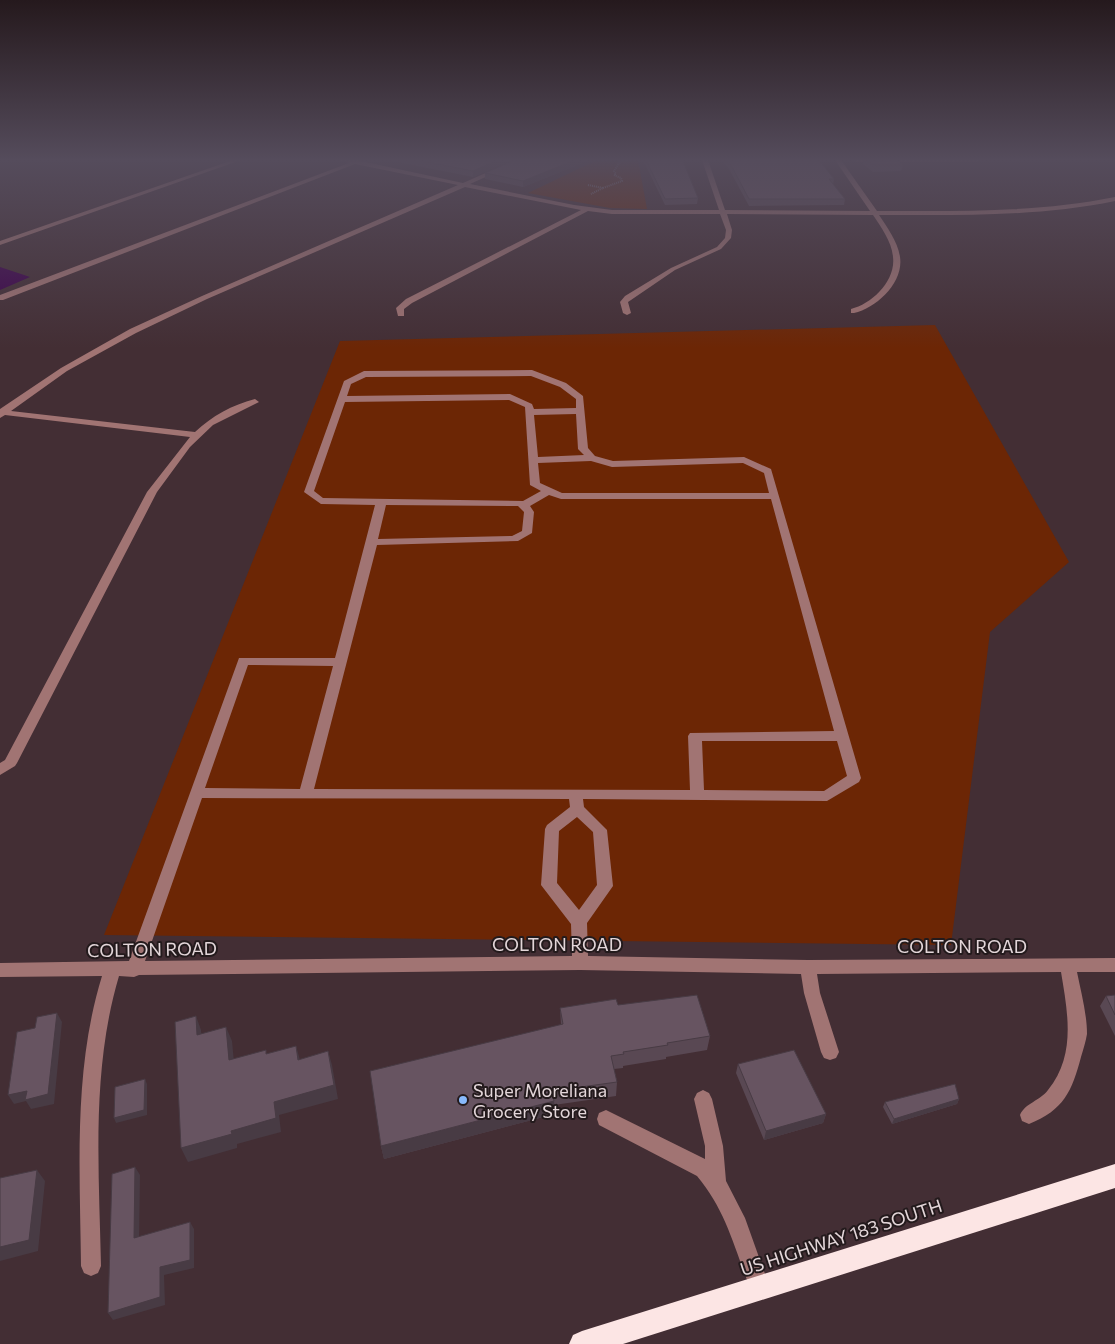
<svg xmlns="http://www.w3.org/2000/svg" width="1115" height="1344" font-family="Commissioner,sans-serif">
	<rect width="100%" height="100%" fill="#432e34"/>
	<path fill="#6c2605" d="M597,160h41l9,49 -37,-1 -82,-15z
		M935,325l134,237 -79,70 -39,313 -847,-10 236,-594z"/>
	<path fill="#3c014b" d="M0,267l30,10 -30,13z"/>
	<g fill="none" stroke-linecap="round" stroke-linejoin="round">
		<path stroke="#958489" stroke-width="2" stroke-dasharray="1 1" stroke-linecap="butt" d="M588,185l15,3 -12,6
			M603,188l19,-7 -1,-3 -7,-3 2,-1 -2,-3 7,-11"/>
		<path fill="#a17473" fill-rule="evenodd" d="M233,160h8l-241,85v-4z
			M340,160h16l107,23 52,-23h8l-53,24 104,21 38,5h107l-17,-50h6l17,50 145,1 -35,-51h6l36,51c80,0 159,2 238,-14v4c-78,16 -157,14 -236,14 8,12 19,27 21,42 4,25 -23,51 -46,56h-3v-4c21,-5 45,-28 42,-52 -1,-15 -12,-30 -20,-42l-146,-1 5,16 -1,8 -10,11 -46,21 -44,30 -3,2 3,11 -4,2 -4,-2 -3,-11 5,-6 46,-28 46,-21 8,-9 1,-8 -6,-16h-108l-24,-3 -176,92 -8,6v7h-6l-2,-8 10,-9 175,-89 -116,-23 -258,112 -71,34 -69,38 -56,40 184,21c17,-16 37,-27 60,-33l4,3 -46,23 -23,22 -33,45 -140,271 -2,3 -15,9v-12l5,-3 142,-268 43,-55 -185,-22 -5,3v-9l61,-41 69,-39 72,-33 256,-111 -103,-21 -352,136h-3v-5l349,-132z
			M853,160h127l-3,2h-121z
			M532,370l34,13 17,13 5,52 7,8 18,5 131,-4 27,12 90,309 -2,4 -32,19 -244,-2 1,8 23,23 6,56 -26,37 1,33 220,4 307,-2v14h-38c4,20 10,42 10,62 -1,7 -4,16 -6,23 -9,34 -17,53 -52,67l-7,-3 -2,-6c5,-12 20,-14 28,-25 28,-35 20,-76 13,-118l-244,2 3,19 19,59 -3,6 -6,2 -6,-2 -3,-6 -17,-59 -3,-19 -221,-4 -441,5 -5,2 -15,-1c-28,94 -20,193 -18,290l-3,7 -7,3 -7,-3 -3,-7c-1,-97 -8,-196 21,-290l-102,1v-14l129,-2 110,-303h96l40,-153 -54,-1 -17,-12 40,-111 20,-10zM531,376l29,11 16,12v9l-42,1 -2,-5 -22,-10 -163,2 4,-12 15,-7zM509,400l16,7 5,78 11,6 -18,10 -200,-3 -9,-7 31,-89zM576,414l2,35 6,6 -46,2 -4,-42zM591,461l21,6 131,-4 21,10 5,20h-207l-22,-10 -2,-20zM549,495l12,4h210l63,232 -144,2 -2,3 2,54 -376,-1 63,-244 141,-4 14,-8 2,-21 -4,-6zM386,505l132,1 6,6 -2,19 -10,5 -134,3zM248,665l85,1 -33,123 -95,-1zM702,741h135l10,35 -23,15 -120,-1zM202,798l367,1 1,8 -23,18 -2,4 -4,56 30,39 1,32 -427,5zM577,817l16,15 4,53 -18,25 -22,-27 2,-52z
			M703,1090l6,3 3,6 11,47 3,35 19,37 25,70 -3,7 -7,3 -7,-3c-18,-43 -25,-82 -56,-119l-98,-51 -2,-6 2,-6 7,-3 99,49v-13l-11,-47 3,-6z"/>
		<path fill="#fce5e4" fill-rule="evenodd" d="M1115,1164v24l-492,156h-54l4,-9 9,-4z"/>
	</g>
	<path fill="#594853" d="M387,160h124l-38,17z
		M515,160h75l-67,27 -38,-8v-6z
		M643,160h39l16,38 -1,6 -32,1z
		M722,160h97l15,19 -1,6 12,14 -1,6 -95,1 -20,-37z
		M864,160h34l5,5 -2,6 -28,1 -10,-8z
		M1115,995v41l-15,-30 6,-10z
		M618,1005l92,31 -3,14 -41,7v2l-43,7v2l-9,1 3,13 -1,14 -62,9 1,9 -171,45 -3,-13 180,-121 -1,-17z
		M738,1064l88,50 -3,9 -59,17 -28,-67z
		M959,1099l-2,5 -65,20 -9,-17 2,-5z"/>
	<path fill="#483b44" d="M497,160h14l-38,17v-6z
		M575,160h15l-67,27v-6z
		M57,1013l5,9 -8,82 -23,5 -5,-8 -12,3 -6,-9 19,-4z
		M196,1016l5,14 1,19 -5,-14z
		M226,1027l6,14 3,32 -6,-13z
		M296,1046l4,14h-2z
		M328,1051l4,14 6,34 -59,16 2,17 -44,12v4l-49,14 -7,-14 50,-17 43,-29z
		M145,1079l2,5v31l-31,8 -2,-5z
		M959,1099l-2,5 -65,20 2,-5z
		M554,1101l1,13 -171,45 -3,-13z
		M826,1114l-3,9 -59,17 2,-9z
		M135,1167l5,8 -1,70 -5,-7z
		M37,1170l8,11 -7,70 -38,10v-14z
		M190,1222l4,7v39l-30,7 1,30 -52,15 -5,-7z"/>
	<path fill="#675461" stroke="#483b44" d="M417,160h80l-24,11z
		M515,160h60l-52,21 -38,-8z
		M646,160h36l3,6 13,32 -33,1z
		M728,160h91l15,19h-5l16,20h-96l-19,-36z
		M867,160h31l5,5h-29z
		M697,995l13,41 -43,7 1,2 -45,7 1,2 -13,2 6,26 -65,9 2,10 -173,45 -11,-75 193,-47 -3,-16 56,-9 2,6z
		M1115,995v20l-9,-19z
		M57,1013l-9,81 -23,6 2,-9 -19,4 9,-63 18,-4 2,-11z
		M196,1016l1,19 29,-8 3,33 37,-10v4l30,-8 2,14 30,-9 6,34 -60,17 2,16 -45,13 1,3 -51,14 -6,-126z
		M794,1050l32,64 -60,17 -28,-67z
		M145,1079l-1,31 -30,8 1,-31z
		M955,1084l4,15 -65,20 -9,-17z
		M135,1167l-1,71 56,-16v38l-30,7v30l-52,16 4,-139z
		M37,1170l-8,70 -29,7v-69z"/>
	<linearGradient id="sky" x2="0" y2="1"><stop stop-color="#25191d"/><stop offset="0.46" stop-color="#554c5c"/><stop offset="1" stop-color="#554c5c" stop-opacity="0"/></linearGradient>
	<rect width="1115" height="348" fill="url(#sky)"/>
	<circle fill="#88bafc" stroke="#231a1c" stroke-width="2" cx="463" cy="1100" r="5"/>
	<g text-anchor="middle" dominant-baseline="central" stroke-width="4" stroke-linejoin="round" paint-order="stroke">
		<g font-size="18" fill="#e3d6d9" stroke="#231a1c">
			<text x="557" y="944">COLTON ROAD</text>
			<text x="962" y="946">COLTON ROAD</text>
			<text transform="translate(152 949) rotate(-1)">COLTON ROAD</text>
			<text transform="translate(841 1237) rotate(-18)">US HIGHWAY 183 SOUTH</text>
		</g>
		<g font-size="18" fill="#e3d6d9" stroke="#231a1c" text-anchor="start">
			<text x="473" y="1090">Super Moreliana<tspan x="473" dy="21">Grocery Store</tspan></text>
		</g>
	</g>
</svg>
